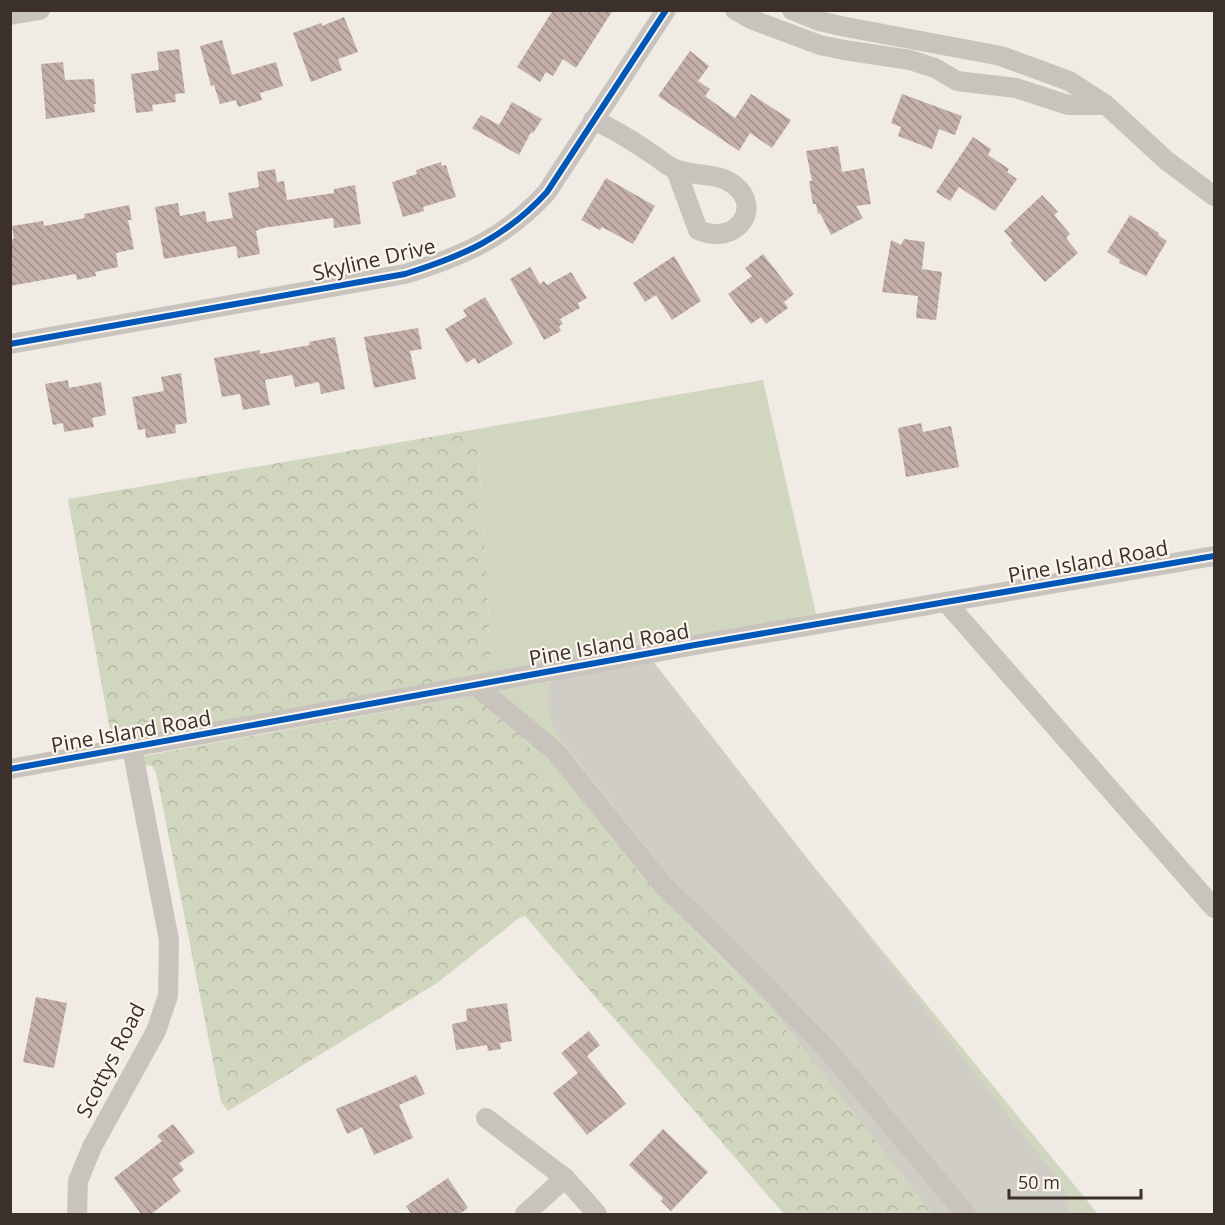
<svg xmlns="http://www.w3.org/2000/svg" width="1225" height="1225" font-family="'Open Sans',sans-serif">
	<defs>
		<pattern id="forest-crowns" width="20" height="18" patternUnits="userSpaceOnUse" patternTransform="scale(1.5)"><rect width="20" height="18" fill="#d1d6bf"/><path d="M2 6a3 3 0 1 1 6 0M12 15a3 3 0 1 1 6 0" fill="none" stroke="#b4b8a4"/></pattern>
		<pattern id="building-back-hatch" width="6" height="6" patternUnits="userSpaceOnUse" patternTransform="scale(1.5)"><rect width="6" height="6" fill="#c3afa7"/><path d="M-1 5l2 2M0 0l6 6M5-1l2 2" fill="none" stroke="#a08f88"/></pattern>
	</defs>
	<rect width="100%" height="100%" fill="#f0ebe5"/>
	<path fill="#d1d6bf" d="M763,380l53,234 -324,58 -15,-243z
		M648,664l450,550h-142l-285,-309 -108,-110 -71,-103z"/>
	<path fill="url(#forest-crowns)" d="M477,429l15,243 -380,69 -44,-242z
		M492,692l71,103 108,110 285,309h-172l-259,-298 -6,2 -82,65 -209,128 -7,-9 -65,-330 -4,-6 -7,-1 -2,-9z"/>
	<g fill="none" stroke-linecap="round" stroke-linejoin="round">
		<path stroke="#d0ccc6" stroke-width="120" d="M608,701l401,513"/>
	</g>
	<path fill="url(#building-back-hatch)" d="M553,10h60l-37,58 -13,-9 -10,17 -7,-4 -6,10 -23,-15z
		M344,17l14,35 -20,7 4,11 -31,12 -18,-49 28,-10 1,3z
		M222,40l10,35 44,-13 7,24 -23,7 2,7 -24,7 -2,-7 -16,4 -6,-19 -3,1 -11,-40z
		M179,49l6,44 -10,1 1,8 -24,3 1,6 -17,2 -5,-39 28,-4 -2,-18z
		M690,51l19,15 -11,15 12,8 -5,7 30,22 16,-24 40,26 -19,28 -22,-15 -11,18 -81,-55z
		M63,62l2,18 29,-1 2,25h-2l1,8 -49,7 -5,-55z
		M902,94l60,22 -7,19 -16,-6 -7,20 -34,-13 3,-9 -10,-4z
		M512,102l30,17 -9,14 -2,-1 -12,23 -47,-27 9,-13 18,10z
		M973,137l18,12 -3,6 21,14 -2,3 10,7 -22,32 -36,-24 -9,14 -14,-9z
		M838,146l4,26 22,-4 7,36 -15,2 7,12 -32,17 -11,-22 -2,1 -2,-10h-3l-4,-23h3l-6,-30z
		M441,162l1,4 4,-1 10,32 -33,10 1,4 -21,6 -11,-35 25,-8 -1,-4z
		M275,169l2,13 7,-1 3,19 47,-7v-4l21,-4 6,39 -27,4 -1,-10 -70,10 -7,3 4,23 -22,4 -2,-12 -72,13 -9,-52 23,-4 2,13 25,-5 2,11 26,-4 -5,-25 31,-6 -2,-15z
		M606,178l49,28 -22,38 -31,-17 -2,3 -19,-10z
		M1042,195l16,17 -4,3 16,19 -4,4 12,15 -33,29 -35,-39 3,-2 -9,-10z
		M129,205l3,15h-4l6,29 -18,4 2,14 -23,5 1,4 -19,4 -1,-6 -66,12v-46l4,-1 -2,-13 31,-5 1,5 41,-8 -1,-4z
		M1130,215l29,18 -1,2 9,6 -21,35 -27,-13 1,-3 -13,-8z
		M904,239l21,3 -3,27 20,3 -6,48 -20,-2 2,-22 -36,-4 9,-52 10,5z
		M763,254l31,40 -10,8 4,6 -22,16 -5,-7 -10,7 -23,-30 24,-18 -7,-8z
		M674,256l27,45 -29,19 -16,-25 -11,7 -12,-19z
		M530,267l10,17 4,-3 3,4 24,-13 16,26 -9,5 2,5 -20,11 3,5 -4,2 2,5 -17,9 -34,-61z
		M485,297l28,47 -35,20 -3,-6 -9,5 -21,-34 22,-13 -4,-6z
		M418,328l4,21 -12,2 6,28 -42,9 -10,-51z
		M335,337l10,52 -24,5 -2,-12 -24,5 -3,-12 -27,5 5,25 -27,5 -3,-16 -18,3 -8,-39 46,-8v4l50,-9 -1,-3z
		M181,373l6,50 -12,2 1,8 -30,5 -1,-9 -7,1 -6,-33 32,-6 -3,-14z
		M68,380l1,8 32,-6 5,33 -14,3 2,9 -30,5 -1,-9 -10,2 -8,-41z
		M921,423l2,9 28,-6 8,41 -53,10 -8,-49z
		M36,997l31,6 -13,65 -31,-6z
		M507,1003l5,38 -12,2 1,6 -13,2 -1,-6 -31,5 -4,-26 15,-3 -1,-12z
		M589,1031l11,14 -13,11 39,48 -39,31 -34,-42 25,-20 -17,-20z
		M416,1075l9,19 -26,11 14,33 -39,17 -12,-28 -15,7 -11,-25z
		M173,1124l22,28 -16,11 5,7 -12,9 9,12 -31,24h-8l-28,-37 48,-37 -5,-5z
		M663,1129l45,43 -37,39 -10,-10 2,-3 -34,-33z
		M448,1178l20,30 -10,7h-46l-6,-9z"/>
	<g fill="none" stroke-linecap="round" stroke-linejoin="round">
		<path stroke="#c9c3be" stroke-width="20" d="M735,10l18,10 67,25 24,5 66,10 25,8 22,13 59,7 52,17h38
			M792,10l27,11 27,6 155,29 68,25 37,24 61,56 47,35
			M10,15l30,-5
			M593,120c21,9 40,21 59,34 8,5 15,12 23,15 18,8 42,3 58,15 32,24 2,63 -35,46l-22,-60
			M10,344l395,-70c58,-18 100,-36 142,-82l119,-182
			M946,602l268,306
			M475,685l80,66 108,134 62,60 102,104 139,165
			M10,769l685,-124 519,-89
			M486,1118l79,60 32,36
			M77,1214l1,-33 14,-34 64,-116 12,-35 1,-56 -37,-192
			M525,1214l40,-36"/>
		<defs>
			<path id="cycleway" d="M10,344l395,-70c58,-18 100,-36 142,-82l119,-182
				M10,769l685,-124 519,-89"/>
		</defs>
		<use href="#cycleway" stroke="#fbf5ee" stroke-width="10"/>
		<use href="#cycleway" stroke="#0057b8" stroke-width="6"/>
	</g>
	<g text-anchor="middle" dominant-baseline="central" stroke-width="4.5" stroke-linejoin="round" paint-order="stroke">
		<g font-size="21" fill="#3b302b" stroke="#fbf5ee">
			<text transform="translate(374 259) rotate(-13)">Skyline Drive</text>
			<text transform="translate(1088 561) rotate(-10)">Pine Island Road</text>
			<text transform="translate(609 644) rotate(-10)">Pine Island Road</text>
			<text transform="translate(131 731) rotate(-10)">Pine Island Road</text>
			<text transform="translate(110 1060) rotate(-63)">Scottys Road</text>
		</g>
	</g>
	<rect width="1225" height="1225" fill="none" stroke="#3b302b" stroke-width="24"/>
	<path d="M1009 1189v9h132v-9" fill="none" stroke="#3b302b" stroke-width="3"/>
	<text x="1018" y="1189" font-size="18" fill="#3b302b" stroke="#fbf5ee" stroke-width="4.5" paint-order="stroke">50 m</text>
</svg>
